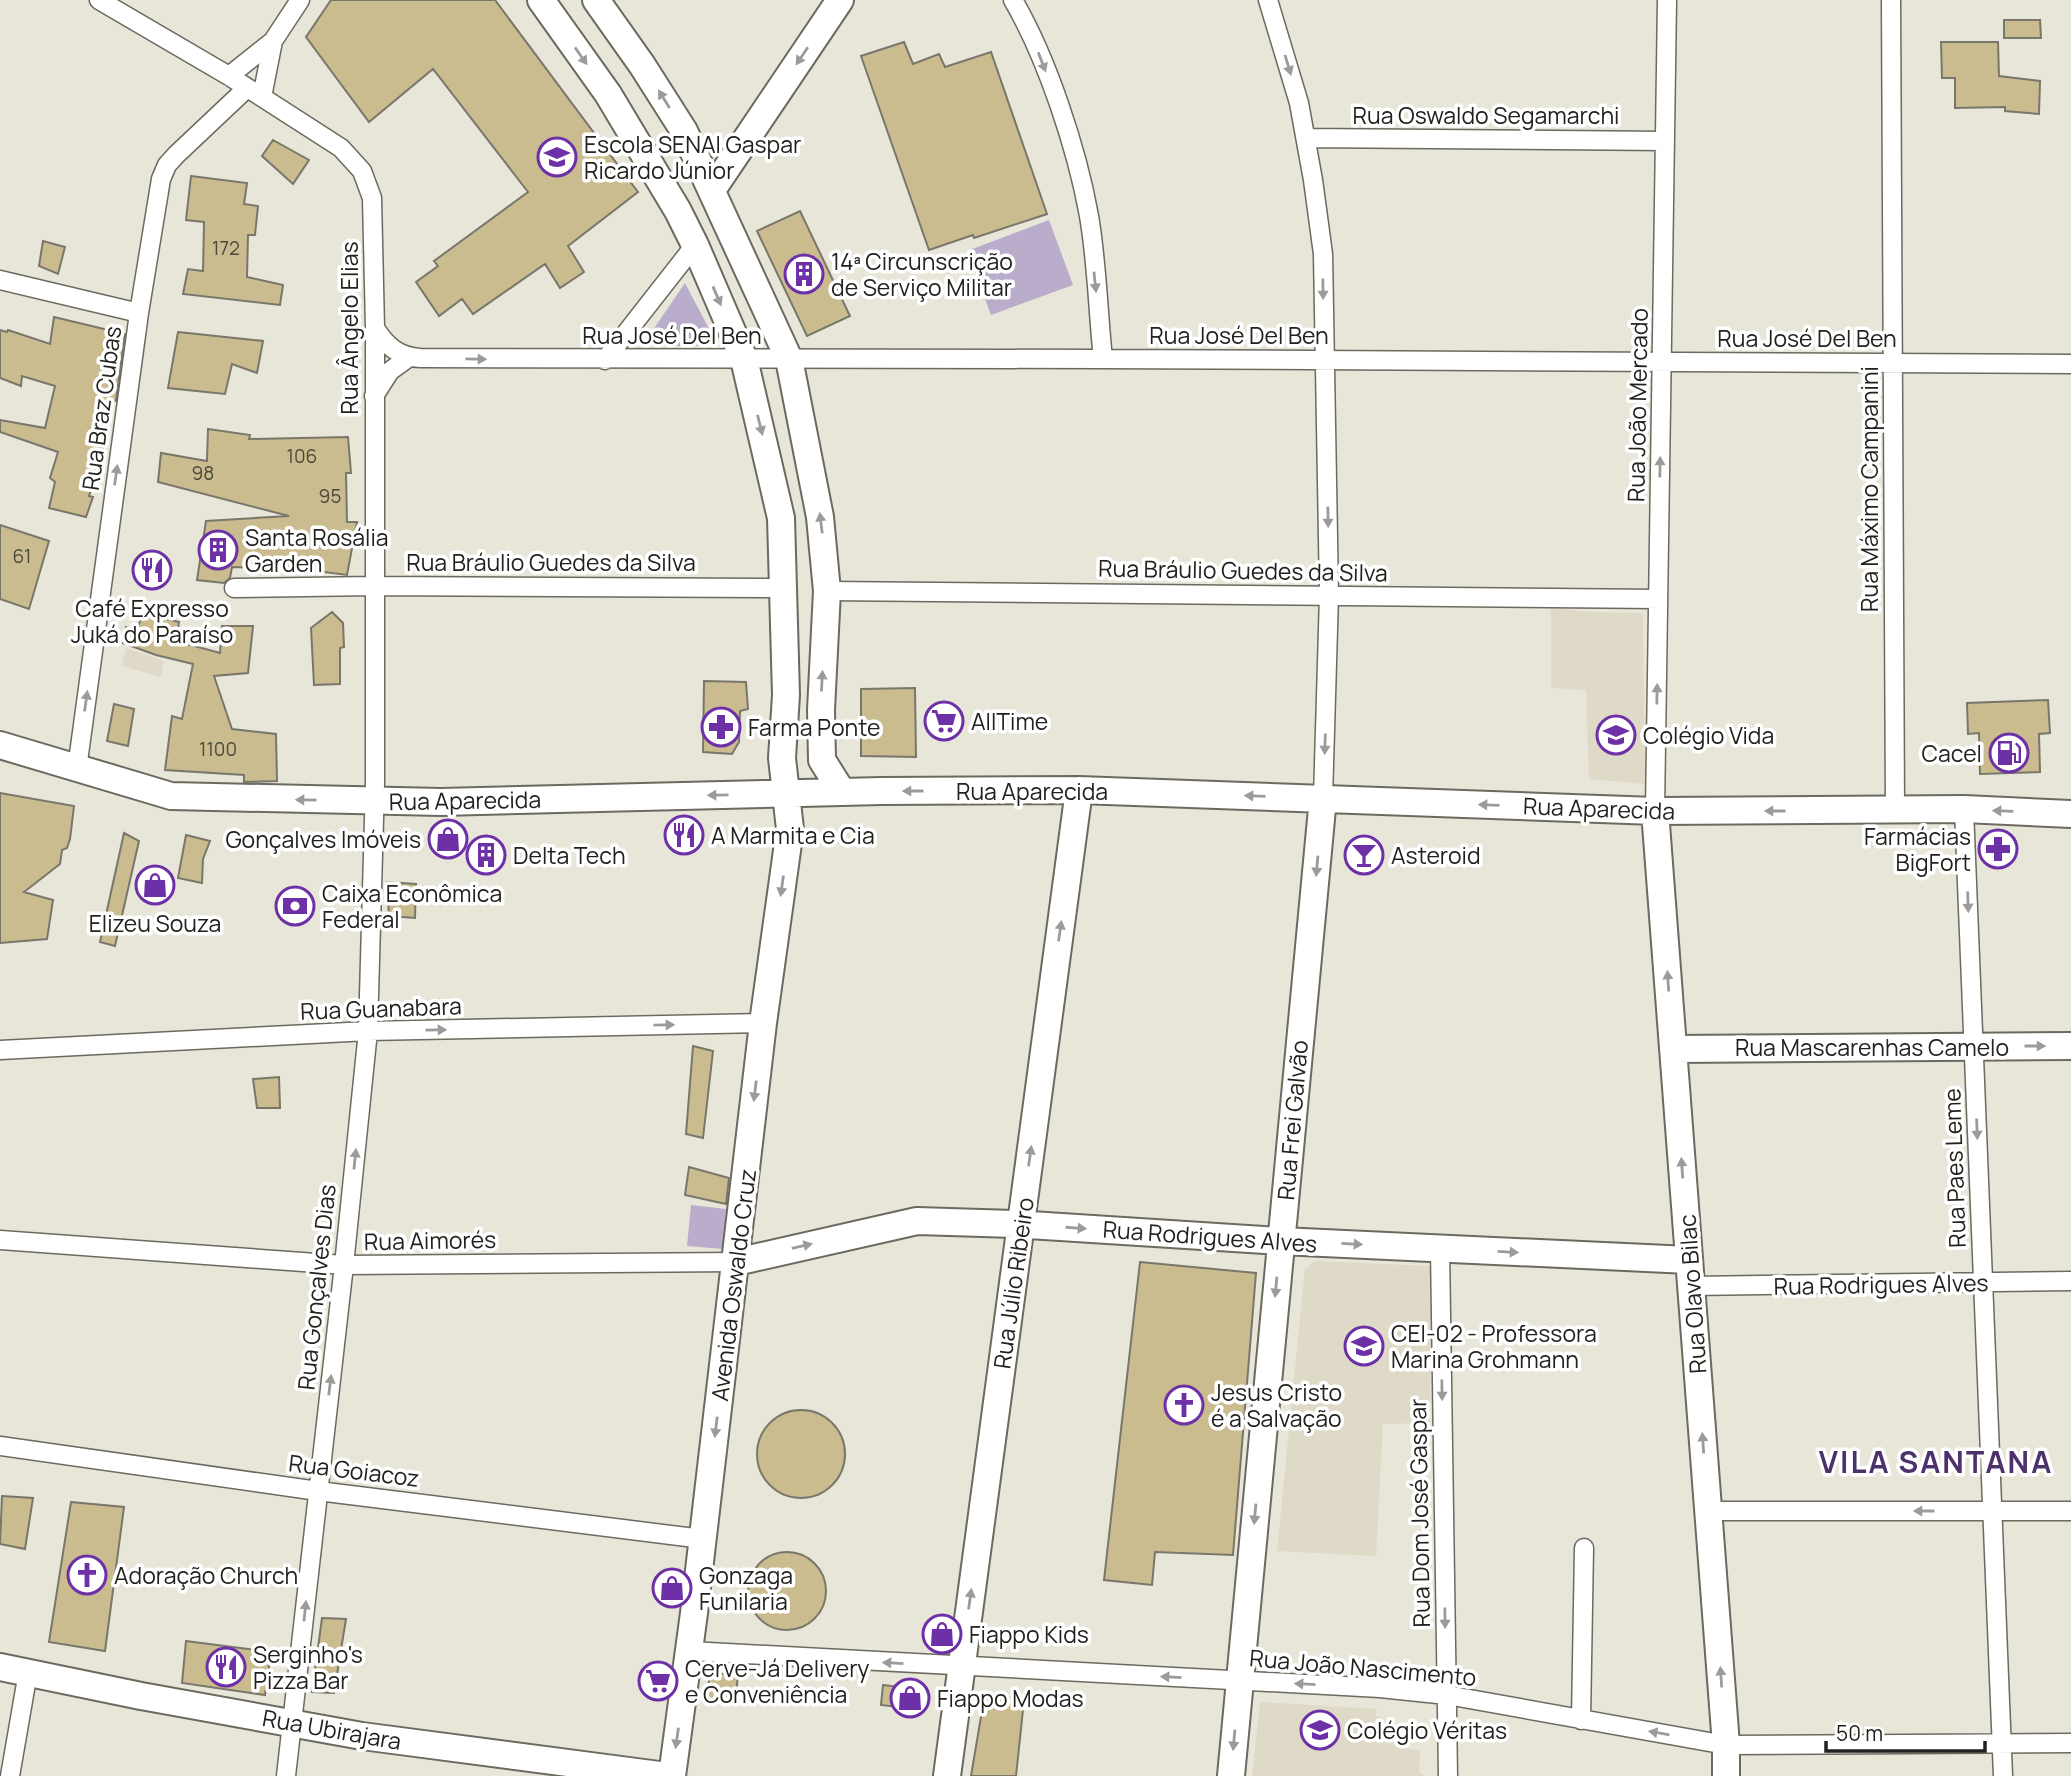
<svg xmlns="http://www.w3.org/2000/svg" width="2071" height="1776" font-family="Manrope,sans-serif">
	<rect width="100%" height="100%" fill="#e8e5d9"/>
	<path fill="#dfdac7" d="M1551,608l37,4 55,1 2,171 -56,-5 -3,-89 -35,-2z
		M126,648l38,13 -3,16 -39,-11z
		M1315,1261l116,5 -1,157 -47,1 -7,132 -99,-5 28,-282z
		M1260,1702l117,7 -2,7 9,2 -4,24 23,-1 1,8 16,1 -1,22 6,4h-173z"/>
	<path fill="#b9adcb" d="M1049,220l24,65 -82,30 -24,-64z
		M685,283l33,63h-76z
		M691,1205l35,4 -3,40 -36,-3z"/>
	<path fill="#cabc8f" stroke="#79766c" stroke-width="2" d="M331,0h164l143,192 -70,54 16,26 -24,16 -15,-24 -72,50 -11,-15 -23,17 -23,-34 22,-16 -4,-5 94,-69 -95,-123 -64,53 -63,-85z
		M2004,20h36l1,18h-37z
		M904,42l9,22 26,-10 6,13 46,-15 56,162 -73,24 -1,-3 -44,15 -68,-194z
		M1941,42h57l1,34 41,5 -1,33 -34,-3v-4l-50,1v-30h-13z
		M273,140l36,20 -16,24 -31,-28z
		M191,176l56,7 -3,21 14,2 -3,29h-7l-1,42 36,8 -3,20 -97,-11 5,-25 15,2 1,-49 -18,-2z
		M800,211l50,105 -43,20 -50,-105z
		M43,241l22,6 -7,27 -19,-8z
		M54,317l71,17 -9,67 -3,-1 -15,70 -9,26 4,1 -7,20 -37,-9 6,-26 -5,-4 8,-26 -58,-20v-12l45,8 10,-42 -33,-10 -1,10 -21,-8v-48l7,2 1,-2 42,14z
		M178,332l85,9 -6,32 -25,-9 -7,30 -57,-6z
		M208,429l42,6 -1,4 99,-2 3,36h-5l1,49h10l-10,53 -54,-7 -23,2v-2l-38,-1 -2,11 -6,5 -27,-3 9,-59 83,-5 -131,-34 3,-29 46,8z
		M0,525l49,16 -20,68 -29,-10z
		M332,612l11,11 1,24 -4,1v36l-26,1 -3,-57z
		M143,613l36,9 -3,19 44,12 2,-27h31l-5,47 -34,3 18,53 44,5 1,47 -33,1v-7l-79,-5 7,-54 10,3 11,-55 -37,-9 -33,-12 3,-16 11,3z
		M704,681l42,1 2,27 -8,2 -1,31 -7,12 -29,-2z
		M915,688l1,69 -55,-1v-67z
		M2048,700l2,33 -11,1 1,38 -60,2 -1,-41 -11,1 -1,-31z
		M114,704l20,5 -6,37 -21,-5z
		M0,793l74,13 -4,33 -3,9 -5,2 -2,14 -36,28 29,8 -6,39 -47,4z
		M124,833l15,8 -24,105 -15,-4z
		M186,835l24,6 -7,18 -1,24 -24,-5z
		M387,882l29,2 -1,34 -26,-2z
		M693,1046l20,5 -10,87 -17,-4z
		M279,1077l1,31h-23l-4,-29z
		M689,1167l40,11 -3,26 -41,-9z
		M1140,1262l116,11 -23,282 -78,-3 -3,33 -48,-5z
		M757 1454a44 44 0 1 1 88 0a44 44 0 1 1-88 0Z
		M2,1496l31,2 -8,51 -25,-5z
		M71,1502l53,5 -19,144 -56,-9z
		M748 1591a39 39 0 1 1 78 0a39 39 0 1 1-78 0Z
		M322,1618l24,1 -12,74 -22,-1z
		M186,1641l85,11 -6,43 -83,-12z
		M715,1673l23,2 -3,28 -28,-2 2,-21z
		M883,1685l42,5 -3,20 -41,-5z
		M985,1693l39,7 -8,76h-45z"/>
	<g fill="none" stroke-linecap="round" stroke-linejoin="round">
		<defs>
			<path id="street" d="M99,0l130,76 112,72 21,23 10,27 3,130v455l-7,248 -24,234 -58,511
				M1013,0c34,58 64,149 76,216 8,46 9,96 14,143
				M1268,0l31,103 14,77 10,74 6,341 -6,203
				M1891,0l4,810
				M229,76l44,-35 27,-41
				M262,97l11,-56
				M1306,138l359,3
				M0,280l139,33
				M375,328c11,18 24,29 45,30l683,1 968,5
				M605,360l90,-115
				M374,396l16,-25 18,-13
				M234,588l139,-2 411,2
				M827,591l831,8
				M77,769l62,-456 22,-134 6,-14 9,-10 71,-67
				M1964,809l39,967
				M1655,811l12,-811
				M0,1050l368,-19 395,-8
				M0,1240l344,25 392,-3
				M1440,1249l8,527
				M1691,1286l380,-5
				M0,1446l318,45 385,48
				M1708,1511h363
				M690,1651l690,37 67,7 279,50 345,-2
				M1581,1720l3,-172
				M10,1776l18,-104"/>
			<path id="secondary" d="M541,0l67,94 70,117 17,34 49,114 37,159 5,177 -4,63 8,71 -27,194 -69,590 -22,163
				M596,0l46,65 42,66 105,228 31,158 7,74 -6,119 1,50 20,32
				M712,190l128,-190
				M0,745l171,51 270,6 440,-11 198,-1 576,21 309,-2 107,5
				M1655,811l71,934v31
				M1673,1049l398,-3
				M736,1262l181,-41 97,3 267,17 408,19
				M0,1667l141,29 221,40 305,40
				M947,1776l132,-986
				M1231,1776l92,-978"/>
		</defs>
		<use href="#street" stroke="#6c695f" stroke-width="21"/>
		<use href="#secondary" stroke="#6c695f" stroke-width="30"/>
		<use href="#street" stroke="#fff" stroke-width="18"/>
		<use href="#secondary" stroke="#fff" stroke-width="26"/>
	</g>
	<defs><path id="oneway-solid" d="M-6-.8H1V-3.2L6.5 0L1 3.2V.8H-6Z" transform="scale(1.75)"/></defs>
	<g fill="#9c9b99">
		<use href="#oneway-solid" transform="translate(581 56) rotate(55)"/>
		<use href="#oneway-solid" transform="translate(802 56) rotate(124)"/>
		<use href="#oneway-solid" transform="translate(1042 62) rotate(69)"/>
		<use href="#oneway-solid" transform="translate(1288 65) rotate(73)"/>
		<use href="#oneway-solid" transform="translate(664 99) rotate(-122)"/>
		<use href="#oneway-solid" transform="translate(1095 282) rotate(84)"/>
		<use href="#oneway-solid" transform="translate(1323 289) rotate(89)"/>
		<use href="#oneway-solid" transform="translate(717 296) rotate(67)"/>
		<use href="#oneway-solid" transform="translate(476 359) rotate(1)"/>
		<use href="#oneway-solid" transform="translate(760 425) rotate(76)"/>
		<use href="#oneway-solid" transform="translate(1660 467) rotate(-89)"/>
		<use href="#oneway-solid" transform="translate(116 475) rotate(-82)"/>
		<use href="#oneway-solid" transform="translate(1328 517) rotate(89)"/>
		<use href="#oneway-solid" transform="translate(821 523) rotate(-97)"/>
		<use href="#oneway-solid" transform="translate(822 681) rotate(-87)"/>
		<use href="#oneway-solid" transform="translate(1657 694) rotate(-89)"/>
		<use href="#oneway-solid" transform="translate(86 701) rotate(-82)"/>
		<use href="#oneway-solid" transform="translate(1325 744) rotate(92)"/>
		<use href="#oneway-solid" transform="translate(913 791) rotate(180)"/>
		<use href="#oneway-solid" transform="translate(718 795) rotate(179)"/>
		<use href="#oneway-solid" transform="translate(1255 796) rotate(-178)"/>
		<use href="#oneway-solid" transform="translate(306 800) rotate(-179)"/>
		<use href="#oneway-solid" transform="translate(1489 805) rotate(-178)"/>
		<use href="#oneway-solid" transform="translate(1775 811) rotate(180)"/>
		<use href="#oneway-solid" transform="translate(2003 811) rotate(-178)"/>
		<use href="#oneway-solid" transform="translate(1317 866) rotate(95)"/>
		<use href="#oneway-solid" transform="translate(782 886) rotate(98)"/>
		<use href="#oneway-solid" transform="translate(1968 902) rotate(88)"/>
		<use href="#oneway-solid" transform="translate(1060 931) rotate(-82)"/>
		<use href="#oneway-solid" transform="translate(1668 981) rotate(-94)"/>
		<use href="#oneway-solid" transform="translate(664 1025) rotate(-1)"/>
		<use href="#oneway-solid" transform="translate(436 1030) rotate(-1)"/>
		<use href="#oneway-solid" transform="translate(2035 1046)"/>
		<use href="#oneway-solid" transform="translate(755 1091) rotate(97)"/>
		<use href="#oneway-solid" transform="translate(1977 1129) rotate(88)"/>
		<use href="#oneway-solid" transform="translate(1030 1156) rotate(-82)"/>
		<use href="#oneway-solid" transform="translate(355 1159) rotate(-84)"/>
		<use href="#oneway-solid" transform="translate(1682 1168) rotate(-94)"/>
		<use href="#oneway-solid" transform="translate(1076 1228) rotate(4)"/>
		<use href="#oneway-solid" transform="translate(1352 1244) rotate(3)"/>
		<use href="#oneway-solid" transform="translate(802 1246) rotate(-13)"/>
		<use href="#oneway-solid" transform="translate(1508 1252) rotate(3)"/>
		<use href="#oneway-solid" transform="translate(1276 1287) rotate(95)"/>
		<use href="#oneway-solid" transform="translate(330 1385) rotate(-83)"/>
		<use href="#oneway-solid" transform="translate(1442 1390) rotate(89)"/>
		<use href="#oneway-solid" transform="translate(716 1427) rotate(97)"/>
		<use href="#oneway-solid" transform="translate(1703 1443) rotate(-94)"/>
		<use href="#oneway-solid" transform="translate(1924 1511) rotate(-180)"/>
		<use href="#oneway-solid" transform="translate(1255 1514) rotate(95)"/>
		<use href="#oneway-solid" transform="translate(970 1599) rotate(-82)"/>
		<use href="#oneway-solid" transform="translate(305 1611) rotate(-84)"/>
		<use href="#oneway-solid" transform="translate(1445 1618) rotate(89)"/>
		<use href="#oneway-solid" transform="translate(893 1663) rotate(-177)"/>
		<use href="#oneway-solid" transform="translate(1171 1677) rotate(-177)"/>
		<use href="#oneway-solid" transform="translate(1721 1677) rotate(-94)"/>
		<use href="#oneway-solid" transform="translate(1305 1684) rotate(-177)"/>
		<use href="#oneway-solid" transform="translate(1659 1733) rotate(-170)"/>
		<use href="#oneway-solid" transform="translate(677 1738) rotate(98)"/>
		<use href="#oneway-solid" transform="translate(1234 1740) rotate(95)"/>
	</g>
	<defs>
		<symbol id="university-ring" viewBox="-11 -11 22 22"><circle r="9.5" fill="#fff" stroke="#6d30a6" stroke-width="1.5"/><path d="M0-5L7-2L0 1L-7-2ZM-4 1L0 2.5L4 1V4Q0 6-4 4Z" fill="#6d30a6"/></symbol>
		<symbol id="building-ring" viewBox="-11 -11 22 22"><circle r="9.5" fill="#fff" stroke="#6d30a6" stroke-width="1.5"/><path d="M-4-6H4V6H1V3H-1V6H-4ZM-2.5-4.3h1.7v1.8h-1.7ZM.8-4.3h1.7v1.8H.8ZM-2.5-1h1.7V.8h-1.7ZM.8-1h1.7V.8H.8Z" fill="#6d30a6"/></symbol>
		<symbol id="restaurant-ring" viewBox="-11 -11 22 22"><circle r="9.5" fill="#fff" stroke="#6d30a6" stroke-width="1.5"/><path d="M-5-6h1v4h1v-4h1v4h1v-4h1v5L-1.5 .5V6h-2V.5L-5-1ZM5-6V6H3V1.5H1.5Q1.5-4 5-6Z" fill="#6d30a6"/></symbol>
		<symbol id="supermarket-ring" viewBox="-11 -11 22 22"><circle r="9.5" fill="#fff" stroke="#6d30a6" stroke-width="1.5"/><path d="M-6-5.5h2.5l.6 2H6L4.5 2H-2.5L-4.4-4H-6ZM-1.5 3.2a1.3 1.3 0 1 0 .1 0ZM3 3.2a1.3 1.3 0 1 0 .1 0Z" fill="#6d30a6"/></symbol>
		<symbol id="pharmacy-ring" viewBox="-11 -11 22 22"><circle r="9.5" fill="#fff" stroke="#6d30a6" stroke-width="1.5"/><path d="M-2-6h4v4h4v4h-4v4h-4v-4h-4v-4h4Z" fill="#6d30a6"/></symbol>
		<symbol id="school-ring" viewBox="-11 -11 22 22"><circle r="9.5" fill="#fff" stroke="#6d30a6" stroke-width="1.5"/><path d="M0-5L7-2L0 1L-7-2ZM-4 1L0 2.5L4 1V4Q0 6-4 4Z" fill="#6d30a6"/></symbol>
		<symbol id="fuel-ring" viewBox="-11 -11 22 22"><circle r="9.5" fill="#fff" stroke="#6d30a6" stroke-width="1.5"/><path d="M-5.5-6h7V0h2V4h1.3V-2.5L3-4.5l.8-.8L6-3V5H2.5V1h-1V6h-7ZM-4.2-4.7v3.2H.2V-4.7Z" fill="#6d30a6"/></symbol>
		<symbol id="shop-ring" viewBox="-11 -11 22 22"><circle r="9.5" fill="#fff" stroke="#6d30a6" stroke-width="1.5"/><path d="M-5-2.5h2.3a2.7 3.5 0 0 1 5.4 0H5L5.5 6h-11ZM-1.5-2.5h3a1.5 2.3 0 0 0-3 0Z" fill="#6d30a6"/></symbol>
		<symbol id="bar-ring" viewBox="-11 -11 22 22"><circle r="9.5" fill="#fff" stroke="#6d30a6" stroke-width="1.5"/><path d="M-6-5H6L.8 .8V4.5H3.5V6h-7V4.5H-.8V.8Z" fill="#6d30a6"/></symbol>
		<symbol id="bank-ring" viewBox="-11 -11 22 22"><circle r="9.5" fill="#fff" stroke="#6d30a6" stroke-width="1.5"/><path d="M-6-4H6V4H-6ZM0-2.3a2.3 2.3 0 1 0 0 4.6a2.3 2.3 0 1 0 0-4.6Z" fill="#6d30a6"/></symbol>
		<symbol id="church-ring" viewBox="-11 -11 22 22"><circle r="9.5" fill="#fff" stroke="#6d30a6" stroke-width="1.5"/><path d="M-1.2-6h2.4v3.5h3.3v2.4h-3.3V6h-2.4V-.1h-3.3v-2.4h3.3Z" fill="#6d30a6"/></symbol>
	</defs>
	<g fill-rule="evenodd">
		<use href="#university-ring" x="535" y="135" width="44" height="44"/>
		<use href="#building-ring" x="782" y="252" width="44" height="44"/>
		<use href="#building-ring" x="196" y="528" width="44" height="44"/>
		<use href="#restaurant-ring" x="130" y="548" width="44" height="44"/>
		<use href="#supermarket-ring" x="922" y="699" width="44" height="44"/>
		<use href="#pharmacy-ring" x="699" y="705" width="44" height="44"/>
		<use href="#school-ring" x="1594" y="713" width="44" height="44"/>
		<use href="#fuel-ring" x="1987" y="731" width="44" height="44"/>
		<use href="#restaurant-ring" x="662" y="813" width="44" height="44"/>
		<use href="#shop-ring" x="426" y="817" width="44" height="44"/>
		<use href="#pharmacy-ring" x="1976" y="827" width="44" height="44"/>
		<use href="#building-ring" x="464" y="833" width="44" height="44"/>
		<use href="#bar-ring" x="1342" y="833" width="44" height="44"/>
		<use href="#shop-ring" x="133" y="863" width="44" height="44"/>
		<use href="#bank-ring" x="273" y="884" width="44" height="44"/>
		<use href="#school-ring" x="1342" y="1324" width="44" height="44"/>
		<use href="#church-ring" x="1162" y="1383" width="44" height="44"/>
		<use href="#church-ring" x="65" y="1553" width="44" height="44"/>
		<use href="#shop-ring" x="650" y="1566" width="44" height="44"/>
		<use href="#shop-ring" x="920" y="1612" width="44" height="44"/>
		<use href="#restaurant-ring" x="204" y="1645" width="44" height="44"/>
		<use href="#supermarket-ring" x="636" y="1659" width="44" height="44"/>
		<use href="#shop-ring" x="888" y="1676" width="44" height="44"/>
		<use href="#school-ring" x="1298" y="1708" width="44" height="44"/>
	</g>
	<g text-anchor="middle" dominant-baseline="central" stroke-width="7" stroke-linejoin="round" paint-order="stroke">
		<g font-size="19" fill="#4c483a">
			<text x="226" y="248">172</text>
			<text x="302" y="456">106</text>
			<text x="203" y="473">98</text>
			<text x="330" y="496">95</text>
			<text x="22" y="556">61</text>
			<text x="218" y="749">1100</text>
		</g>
		<g font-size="23" fill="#22211d" stroke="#fff">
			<text x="1486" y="115">Rua Oswaldo Segamarchi</text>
			<text transform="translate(349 328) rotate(-90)">Rua Ângelo Elias</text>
			<text x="672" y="335">Rua José Del Ben</text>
			<text x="1239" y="335">Rua José Del Ben</text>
			<text x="1807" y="338">Rua José Del Ben</text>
			<text transform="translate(1637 405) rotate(-89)">Rua João Mercado</text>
			<text transform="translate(101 408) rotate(-82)">Rua Braz Cubas</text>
			<text transform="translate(1869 489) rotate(-90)">Rua Máximo Campanini</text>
			<text x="551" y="562">Rua Bráulio Guedes da Silva</text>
			<text transform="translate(1243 570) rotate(1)">Rua Bráulio Guedes da Silva</text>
			<text x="1032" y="791">Rua Aparecida</text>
			<text transform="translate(465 800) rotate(-1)">Rua Aparecida</text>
			<text transform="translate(1599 808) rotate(2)">Rua Aparecida</text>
			<text transform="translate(381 1008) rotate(-2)">Rua Guanabara</text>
			<text x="1872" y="1047">Rua Mascarenhas Camelo</text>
			<text transform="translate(1292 1120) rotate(-85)">Rua Frei Galvão</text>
			<text transform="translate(1954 1168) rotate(-92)">Rua Paes Leme</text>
			<text transform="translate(1210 1236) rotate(4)">Rua Rodrigues Alves</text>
			<text transform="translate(430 1240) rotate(-1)">Rua Aimorés</text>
			<text transform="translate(1013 1283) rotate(-82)">Rua Júlio Ribeiro</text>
			<text transform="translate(1881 1284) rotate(-1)">Rua Rodrigues Alves</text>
			<text transform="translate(733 1285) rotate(-83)">Avenida Oswaldo Cruz</text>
			<text transform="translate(316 1287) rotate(-84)">Rua Gonçalves Dias</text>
			<text transform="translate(1692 1294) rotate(-94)">Rua Olavo Bilac</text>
			<text transform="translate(354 1470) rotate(7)">Rua Goiacoz</text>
			<text transform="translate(1419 1513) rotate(-91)">Rua Dom José Gaspar</text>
			<text transform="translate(1363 1667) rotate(5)">Rua João Nascimento</text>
			<text transform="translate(332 1729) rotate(10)">Rua Ubirajara</text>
		</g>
		<g font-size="23" fill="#22211d" stroke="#fff" text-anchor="start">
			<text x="584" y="144">Escola SENAI Gaspar<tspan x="584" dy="26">Ricardo Júnior</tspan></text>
			<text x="831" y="261">14ª Circunscrição<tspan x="831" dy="26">de Serviço Militar</tspan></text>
			<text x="245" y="537">Santa Rosália<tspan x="245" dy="26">Garden</tspan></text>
			<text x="152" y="608" text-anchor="middle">Café Expresso<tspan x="152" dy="26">Juká do Paraíso</tspan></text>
			<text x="971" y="721">AllTime</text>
			<text x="748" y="727">Farma Ponte</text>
			<text x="1643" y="735">Colégio Vida</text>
			<text x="1982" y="753" text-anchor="end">Cacel</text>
			<text x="711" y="835">A Marmita e Cia</text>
			<text x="1971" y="836" text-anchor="end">Farmácias<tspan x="1971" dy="26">BigFort</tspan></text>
			<text x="421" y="839" text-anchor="end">Gonçalves Imóveis</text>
			<text x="513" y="855">Delta Tech</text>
			<text x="1391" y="855">Asteroid</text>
			<text x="322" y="893">Caixa Econômica<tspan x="322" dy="26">Federal</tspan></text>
			<text x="155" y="923" text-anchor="middle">Elizeu Souza</text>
			<text x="1391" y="1333">CEI-02 - Professora<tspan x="1391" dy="26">Marina Grohmann</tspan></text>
			<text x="1211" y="1392">Jesus Cristo<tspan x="1211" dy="26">é a Salvação</tspan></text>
			<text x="114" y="1575">Adoração Church</text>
			<text x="699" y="1575">Gonzaga<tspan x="699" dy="26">Funilaria</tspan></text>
			<text x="969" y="1634">Fiappo Kids</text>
			<text x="253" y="1654">Serginho's<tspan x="253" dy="26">Pizza Bar</tspan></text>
			<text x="685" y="1668">Cerve-Já Delivery<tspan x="685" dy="26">e Conveniência</tspan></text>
			<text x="937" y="1698">Fiappo Modas</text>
			<text x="1347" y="1730">Colégio Véritas</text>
		</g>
		<g font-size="30" font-weight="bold" letter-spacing="2" fill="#4c316c" stroke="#fff">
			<text x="1936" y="1461">VILA SANTANA</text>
		</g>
	</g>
	<path d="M1826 1741v10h159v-10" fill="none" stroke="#22211d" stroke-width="3.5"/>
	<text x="1836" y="1741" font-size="21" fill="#22211d" stroke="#ffffff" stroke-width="5" paint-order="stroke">50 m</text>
</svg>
